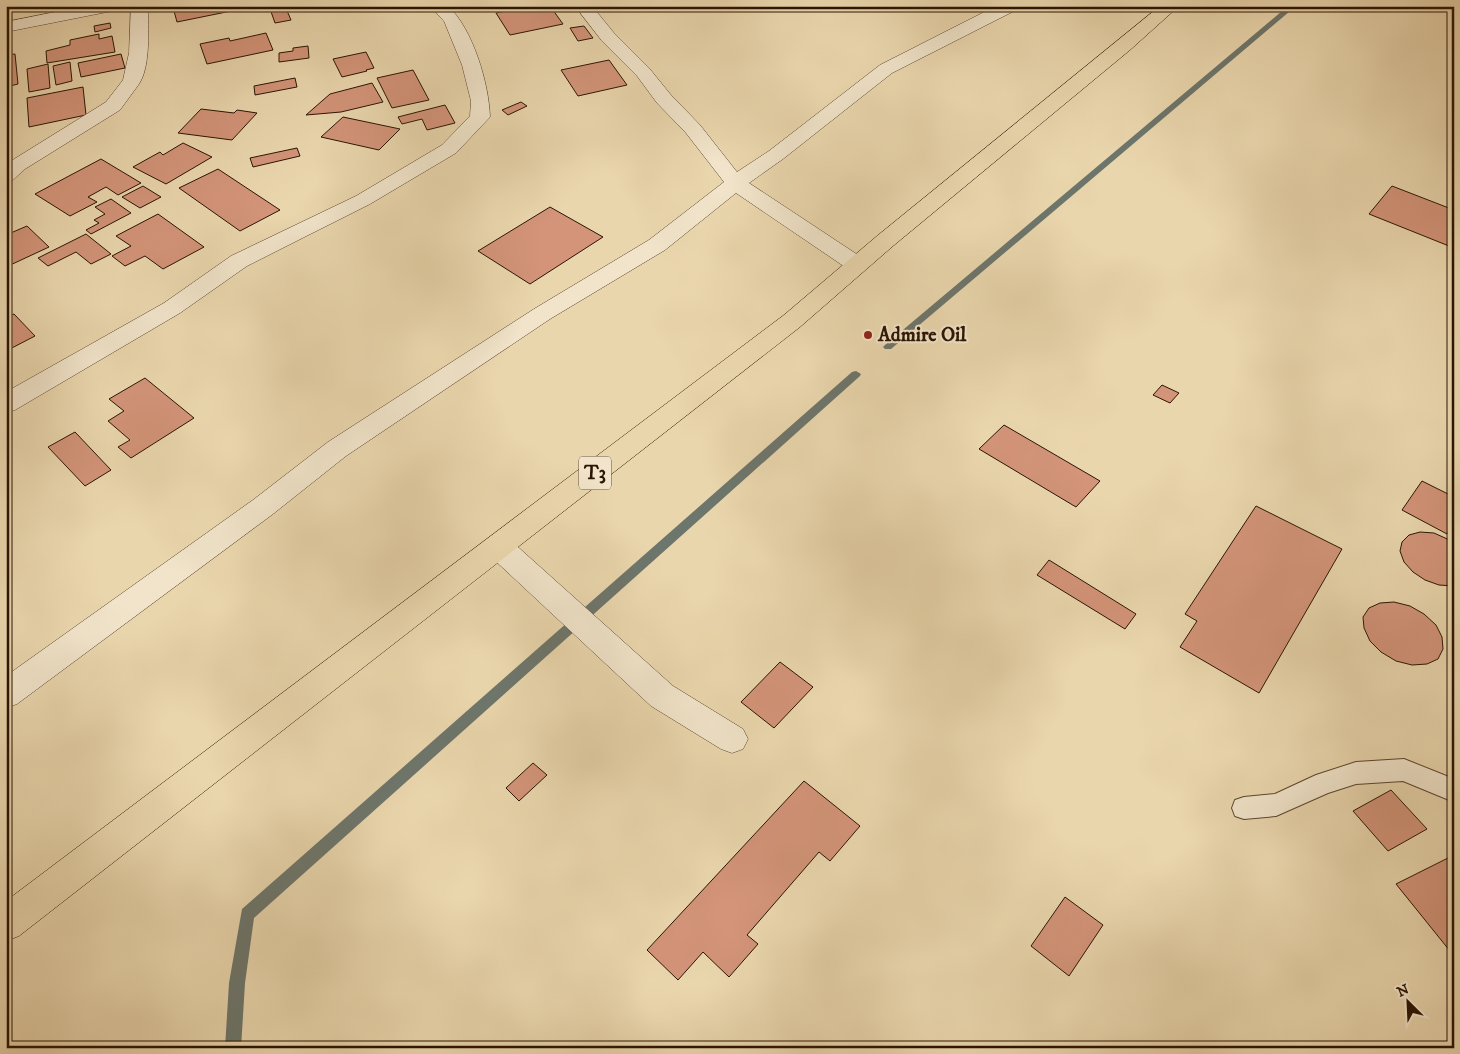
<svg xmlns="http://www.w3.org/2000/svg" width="1460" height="1054" font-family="'IM FELL DW Pica',serif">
	<rect width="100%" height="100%" fill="#ead6ad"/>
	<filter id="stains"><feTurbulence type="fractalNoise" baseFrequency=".004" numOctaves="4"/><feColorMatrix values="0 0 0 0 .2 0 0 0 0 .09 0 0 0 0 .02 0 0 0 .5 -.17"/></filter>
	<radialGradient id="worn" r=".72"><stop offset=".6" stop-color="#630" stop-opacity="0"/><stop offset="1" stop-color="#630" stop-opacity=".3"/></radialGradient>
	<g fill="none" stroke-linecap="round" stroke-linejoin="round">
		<path fill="#6d766c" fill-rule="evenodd" d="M1288,6h8l-405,343h-6l-2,-2 2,-2z
			M856,371l5,3 -1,2 -606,542 -9,65 -4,65h-16l4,-65 13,-74 610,-537z"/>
	</g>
	<path fill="#d39479" stroke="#2a1403" d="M198,6h58l-79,16 -3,-11z
		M269,6h16l6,14 -16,3z
		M529,6h21l13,18 -53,11 -14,-22z
		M110,23l1,5 -16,4 -1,-6z
		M584,26l9,12 -15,3 -8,-13z
		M266,33l7,17 -66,14 -7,-20 29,-6 1,3z
		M99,34v5l13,-3 3,16 -68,11 -1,-12 24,-6v-5z
		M308,46l1,12 -30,4v-9l14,-2v-3z
		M366,52l8,16 -8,2 1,1 -25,6 -9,-18z
		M15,54l3,30 -12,3v-32z
		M121,54l4,14 -44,9 -3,-14z
		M609,60l18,25 -49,11 -17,-26z
		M70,62l2,19 -16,4 -3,-19z
		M48,64l2,24 -21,4 -2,-23z
		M413,70l16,30 -37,8 -15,-30z
		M295,78l2,9 -42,8 -1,-9z
		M372,83l11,19 -42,10 -35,3 24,-21z
		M83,87l3,28 -57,12 -2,-29z
		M521,102l6,4 -19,9 -6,-5z
		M445,105l10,18 -28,7 -5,-11 -20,5 -4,-7z
		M201,109l33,4 3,-3 20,3 -25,27 -54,-7z
		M343,117l57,12 -21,21 -58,-13z
		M183,143l29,14 -46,27 -33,-17 27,-15 3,3z
		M297,148l3,8 -47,11 -3,-9z
		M101,159l40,24 -23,12 -12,-8 -18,10 9,5 -27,14 -35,-22z
		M218,169l62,41 -40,21 -61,-43z
		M143,186l18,11 -21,11 -18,-11z
		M1392,186l62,24v38l-85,-34z
		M111,199l20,14 -40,21 -5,-4 13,-7 -5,-3 11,-6 -10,-7z
		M550,207l53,30 -73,47 -52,-33z
		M158,214l46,33 -41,22 -18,-13 -20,10 -13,-10 19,-10 -15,-10z
		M27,226l22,21 -43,20v-32z
		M86,234l25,20 -20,10 -15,-12 -28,14 -10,-8z
		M14,314l21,22 -29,15v-34z
		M145,378l49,40 -63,40 -13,-11 12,-7 -22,-19 16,-10 -15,-12z
		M1162,385l17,8 -9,10 -17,-8z
		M1004,425l96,56 -24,26 -97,-58z
		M75,432l36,38 -26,16 -37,-39z
		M1422,481l32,16v26l-7,11 -45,-24z
		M1256,506l86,43 -83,144 -79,-46 17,-26 -12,-7z
		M1420,532l14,1 20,9v44l-15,-1 -14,-5 -12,-8 -9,-10 -4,-11 2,-9 7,-7z
		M1049,560l87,54 -11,15 -88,-54z
		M1394,602l16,4 14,8 12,11 6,12 1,12 -5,10 -11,5 -15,1 -16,-4 -15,-9 -11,-11 -6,-13 -1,-11 6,-9 11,-5z
		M780,662l33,25 -39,41 -33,-26z
		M533,763l14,12 -28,26 -13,-13z
		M804,781l56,45 -30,35 -11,-9 -72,83 11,9 -29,33 -26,-25 -25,28 -31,-30z
		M1391,790l36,39 -39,22 -35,-40z
		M1454,855v101l-58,-72z
		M1065,897l38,28 -34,51 -38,-30z"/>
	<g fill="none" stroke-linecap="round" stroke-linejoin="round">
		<defs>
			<path id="service" d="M1404,759l50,20v23l-51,-21 -47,3 -28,9 -52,23 -32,3 -9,-3 -3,-8 3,-8 9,-3 31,-3 41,-19 40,-13z"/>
			<path id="minor" d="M85,6h35l-2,4 -6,1 -106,21v-10z
				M131,6h17c0,21 3,60 -9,78l-19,26 -95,59 -12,11 -7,2v-17l5,-4 95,-59 17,-22 6,-27z
				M430,6h18c25,23 41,78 42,111l-34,36 -86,51 -123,62 -67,47 -165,97 -9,3v-21l158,-89 67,-47 125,-60 86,-51 28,-29 1,-15 -9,-36 -18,-44z
				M575,6h17l22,27 35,35 22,27 29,30 37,47 32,-21 111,-86 116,-59h22l-2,4 -124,63 -109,86 -34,24 115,76 3,5 -3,5 -8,2 -8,-2 -112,-76 -71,57 -115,69 -204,137 -73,58 -256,190 -11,4v-32l247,-176 75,-58 206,-133 115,-69 75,-58 -38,-49 -29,-30 -20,-27 -35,-35z
				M499,536l10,3 164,147 70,43 5,10 -5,10 -11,4 -11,-4 -70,-43 -162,-151 -4,-8 4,-8z"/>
			<path id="trunk" d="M1160,6h19l-49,44 -237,196 -93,81 -781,609 -13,5v-40l778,-586 93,-79z"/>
		</defs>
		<use href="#service" stroke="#5a442e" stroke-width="2"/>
		<use href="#minor" stroke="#5a442e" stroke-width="1"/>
		<use href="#trunk" stroke="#2a1403" stroke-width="1"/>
		<use href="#service" fill="#f1e4ca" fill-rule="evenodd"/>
		<use href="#minor" fill="#f1e4ca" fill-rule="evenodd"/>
		<use href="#trunk" fill="#ead6ad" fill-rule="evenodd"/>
	</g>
	<circle fill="#8f2418" stroke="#f1e4ca" stroke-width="2" cx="868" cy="335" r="5"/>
	<g text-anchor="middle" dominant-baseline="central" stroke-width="4" stroke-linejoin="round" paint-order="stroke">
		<rect fill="#f1e4ca" stroke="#66523f" stroke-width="1" x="579" y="456.5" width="32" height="33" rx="4"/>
		<g font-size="19" font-weight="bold" fill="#2a1403">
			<text x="595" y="473">T3</text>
		</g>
		<g font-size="20" font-weight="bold" fill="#2a1403" stroke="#f1e4ca" text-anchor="start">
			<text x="878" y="335">Admire Oil</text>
		</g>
	</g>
	<rect width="1460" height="1054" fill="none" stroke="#ead6ad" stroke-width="25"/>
	<rect x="8" y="8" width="1445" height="1039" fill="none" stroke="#2a1403" stroke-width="2.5"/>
	<rect x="12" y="12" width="1435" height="1029" fill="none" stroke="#2a1403"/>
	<g transform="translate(1408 1002) rotate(336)" stroke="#f1e4ca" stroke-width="4" paint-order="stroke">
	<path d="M0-4L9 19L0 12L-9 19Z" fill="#2a1403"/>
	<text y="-8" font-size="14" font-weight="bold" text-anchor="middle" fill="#2a1403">N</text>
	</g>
	<rect width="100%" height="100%" filter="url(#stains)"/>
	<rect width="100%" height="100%" fill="url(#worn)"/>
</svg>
